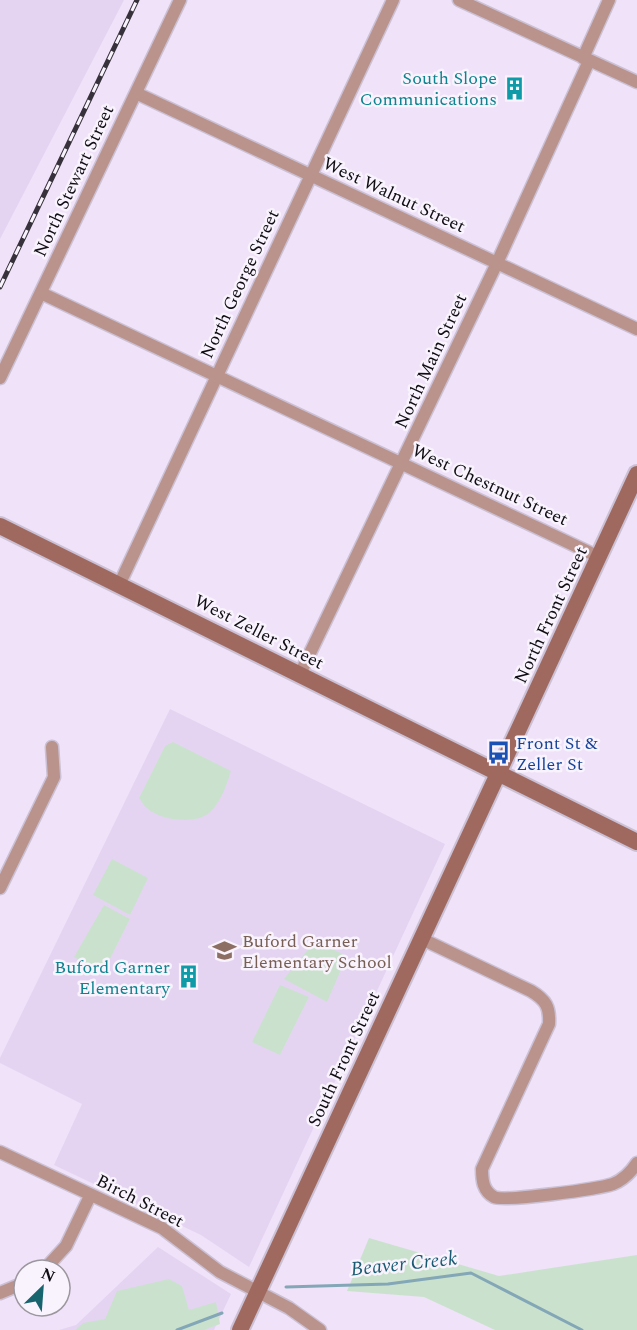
<svg xmlns="http://www.w3.org/2000/svg" width="637" height="1330" font-family="Spectral,serif">
	<rect width="100%" height="100%" fill="#efe2f9"/>
	<path fill="#e4d4f2" d="M0,0h124l-124,239z
		M170,709l275,135 -196,423 -48,-32 -147,-70 28,-61 -82,-41v-5z
		M158,1247l73,47 -17,36h-155l17,-5z"/>
	<path fill="#cae2cd" d="M173,742l58,29c-4,13 -10,31 -21,41 -14,13 -48,9 -62,-3 -4,-2 -6,-8 -9,-11l26,-52z
		M112,859l36,19 -18,37 -37,-20z
		M104,905l26,14 -27,54 -29,-16z
		M315,941l32,15 -20,46 -43,-23z
		M280,985l29,12 -29,58 -28,-13z
		M369,1238l130,38 138,-21v75h-142l-71,-33 -77,-6z
		M169,1279l13,7 7,24 27,-8 4,22 -16,6h-129l8,-7 22,-4 12,-28z"/>
	<g fill="none" stroke-linecap="round" stroke-linejoin="round">
		<path stroke="#83a7b6" stroke-width="3" d="M286,1287l102,-3 83,-11 111,57
			M177,1330l45,-17"/>
		<defs>
			<path id="street" d="M459,0l178,82
				M583,58l26,-58
				M136,93l501,236
				M41,293l558,264
				M0,378l180,-378
				M120,583l273,-583
				M300,674l197,-411 92,-202
				M0,888l54,-111 -2,-30
				M422,939l109,52c15,9 19,16 18,33l-67,145c0,11 1,22 12,28 11,5 104,-8 119,-13 10,-4 18,-12 24,-21
				M0,1152l162,76 58,44 69,36 31,22
				M44,1270l22,-24 24,-50
				M0,1293l24,-10"/>
			<path id="secondary" d="M0,526l637,316
				M240,1330l397,-856"/>
		</defs>
		<use href="#street" stroke="#cbc0d4" stroke-width="15"/>
		<use href="#secondary" stroke="#cbc0d4" stroke-width="20"/>
		<use href="#street" stroke="#b9938c" stroke-width="12"/>
		<use href="#secondary" stroke="#9f6960" stroke-width="16"/>
		<defs>
			<path id="rail" d="M0,287l137,-287"/>
		</defs>
		<use href="#rail" stroke="#36313a" stroke-width="5"/>
		<use href="#rail" stroke="#f8f3fc" stroke-width="3" stroke-dasharray="9" stroke-linecap="butt"/>
	</g>
	<defs>
		<symbol id="building-bare" viewBox="-9 -9 18 18"><path d="M-4-6H4V6H1V3H-1V6H-4ZM-2.5-4.3h1.7v1.8h-1.7ZM.8-4.3h1.7v1.8H.8ZM-2.5-1h1.7V.8h-1.7ZM.8-1h1.7V.8H.8Z" fill="#0f9aa8" stroke="#f8f3fc" stroke-width="2.5" paint-order="stroke"/></symbol>
		<symbol id="bus-bare" viewBox="-9 -9 18 18"><path d="M-5-6H5V4H4V6H2V4H-2V6H-4V4H-5ZM-3.5-4V0h7V-4ZM-3.5 1.2v1.5H-2V1.2ZM2 1.2v1.5H3.5V1.2Z" fill="#1a4fb4" stroke="#f8f3fc" stroke-width="2.5" paint-order="stroke"/></symbol>
		<symbol id="school-bare" viewBox="-9 -9 18 18"><path d="M0-5L7-2L0 1L-7-2ZM-4 1L0 2.5L4 1V4Q0 6-4 4Z" fill="#8d6e63" stroke="#f8f3fc" stroke-width="2.5" paint-order="stroke"/></symbol>
	</defs>
	<g fill-rule="evenodd">
		<use href="#building-bare" x="498" y="72" width="33" height="33"/>
		<use href="#bus-bare" x="482" y="736" width="33" height="33"/>
		<use href="#school-bare" x="208" y="934" width="33" height="33"/>
		<use href="#building-bare" x="172" y="960" width="33" height="33"/>
	</g>
	<g text-anchor="middle" dominant-baseline="central" stroke-width="5" stroke-linejoin="round" paint-order="stroke">
		<g font-size="18" fill="#0d838f" stroke="#f8f3fc" text-anchor="end">
			<text x="497" y="78">South Slope<tspan x="497" dy="21">Communications</tspan></text>
			<text x="170" y="967">Buford Garner<tspan x="170" dy="21">Elementary</tspan></text>
		</g>
		<g font-size="18" fill="#110d14" stroke="#f8f3fc">
			<text transform="translate(74 181) rotate(-65)">North Stewart Street</text>
			<text transform="translate(394 195) rotate(25)">West Walnut Street</text>
			<text transform="translate(240 284) rotate(-65)">North George Street</text>
			<text transform="translate(431 361) rotate(-65)">North Main Street</text>
			<text transform="translate(490 485) rotate(25)">West Chestnut Street</text>
			<text transform="translate(551 615) rotate(-65)">North Front Street</text>
			<text transform="translate(259 632) rotate(27)">West Zeller Street</text>
			<text transform="translate(344 1059) rotate(-65)">South Front Street</text>
			<text transform="translate(140 1201) rotate(27)">Birch Street</text>
		</g>
		<g font-size="18" fill="#164399" stroke="#f8f3fc" text-anchor="start">
			<text x="516" y="743">Front St &amp;<tspan x="516" dy="21">Zeller St</tspan></text>
		</g>
		<g font-size="18" fill="#785e54" stroke="#f8f3fc" text-anchor="start">
			<text x="242" y="941">Buford Garner<tspan x="242" dy="21">Elementary School</tspan></text>
		</g>
		<g font-size="20" font-style="italic" fill="#175a72" stroke="#f8f3fc">
			<text transform="translate(404 1264) rotate(-6)">Beaver Creek</text>
		</g>
	</g>
	<g transform="translate(42 1288) rotate(25)"><circle r="28" fill="#f8f3fc" stroke="#9c979f" stroke-width="1.5"/>
	<path d="M0-4.5L10 22L0 15L-10 22Z" fill="#18646e"/>
	<text y="-9" font-size="16" font-weight="bold" text-anchor="middle" fill="#110d14">N</text>
	</g>
</svg>
